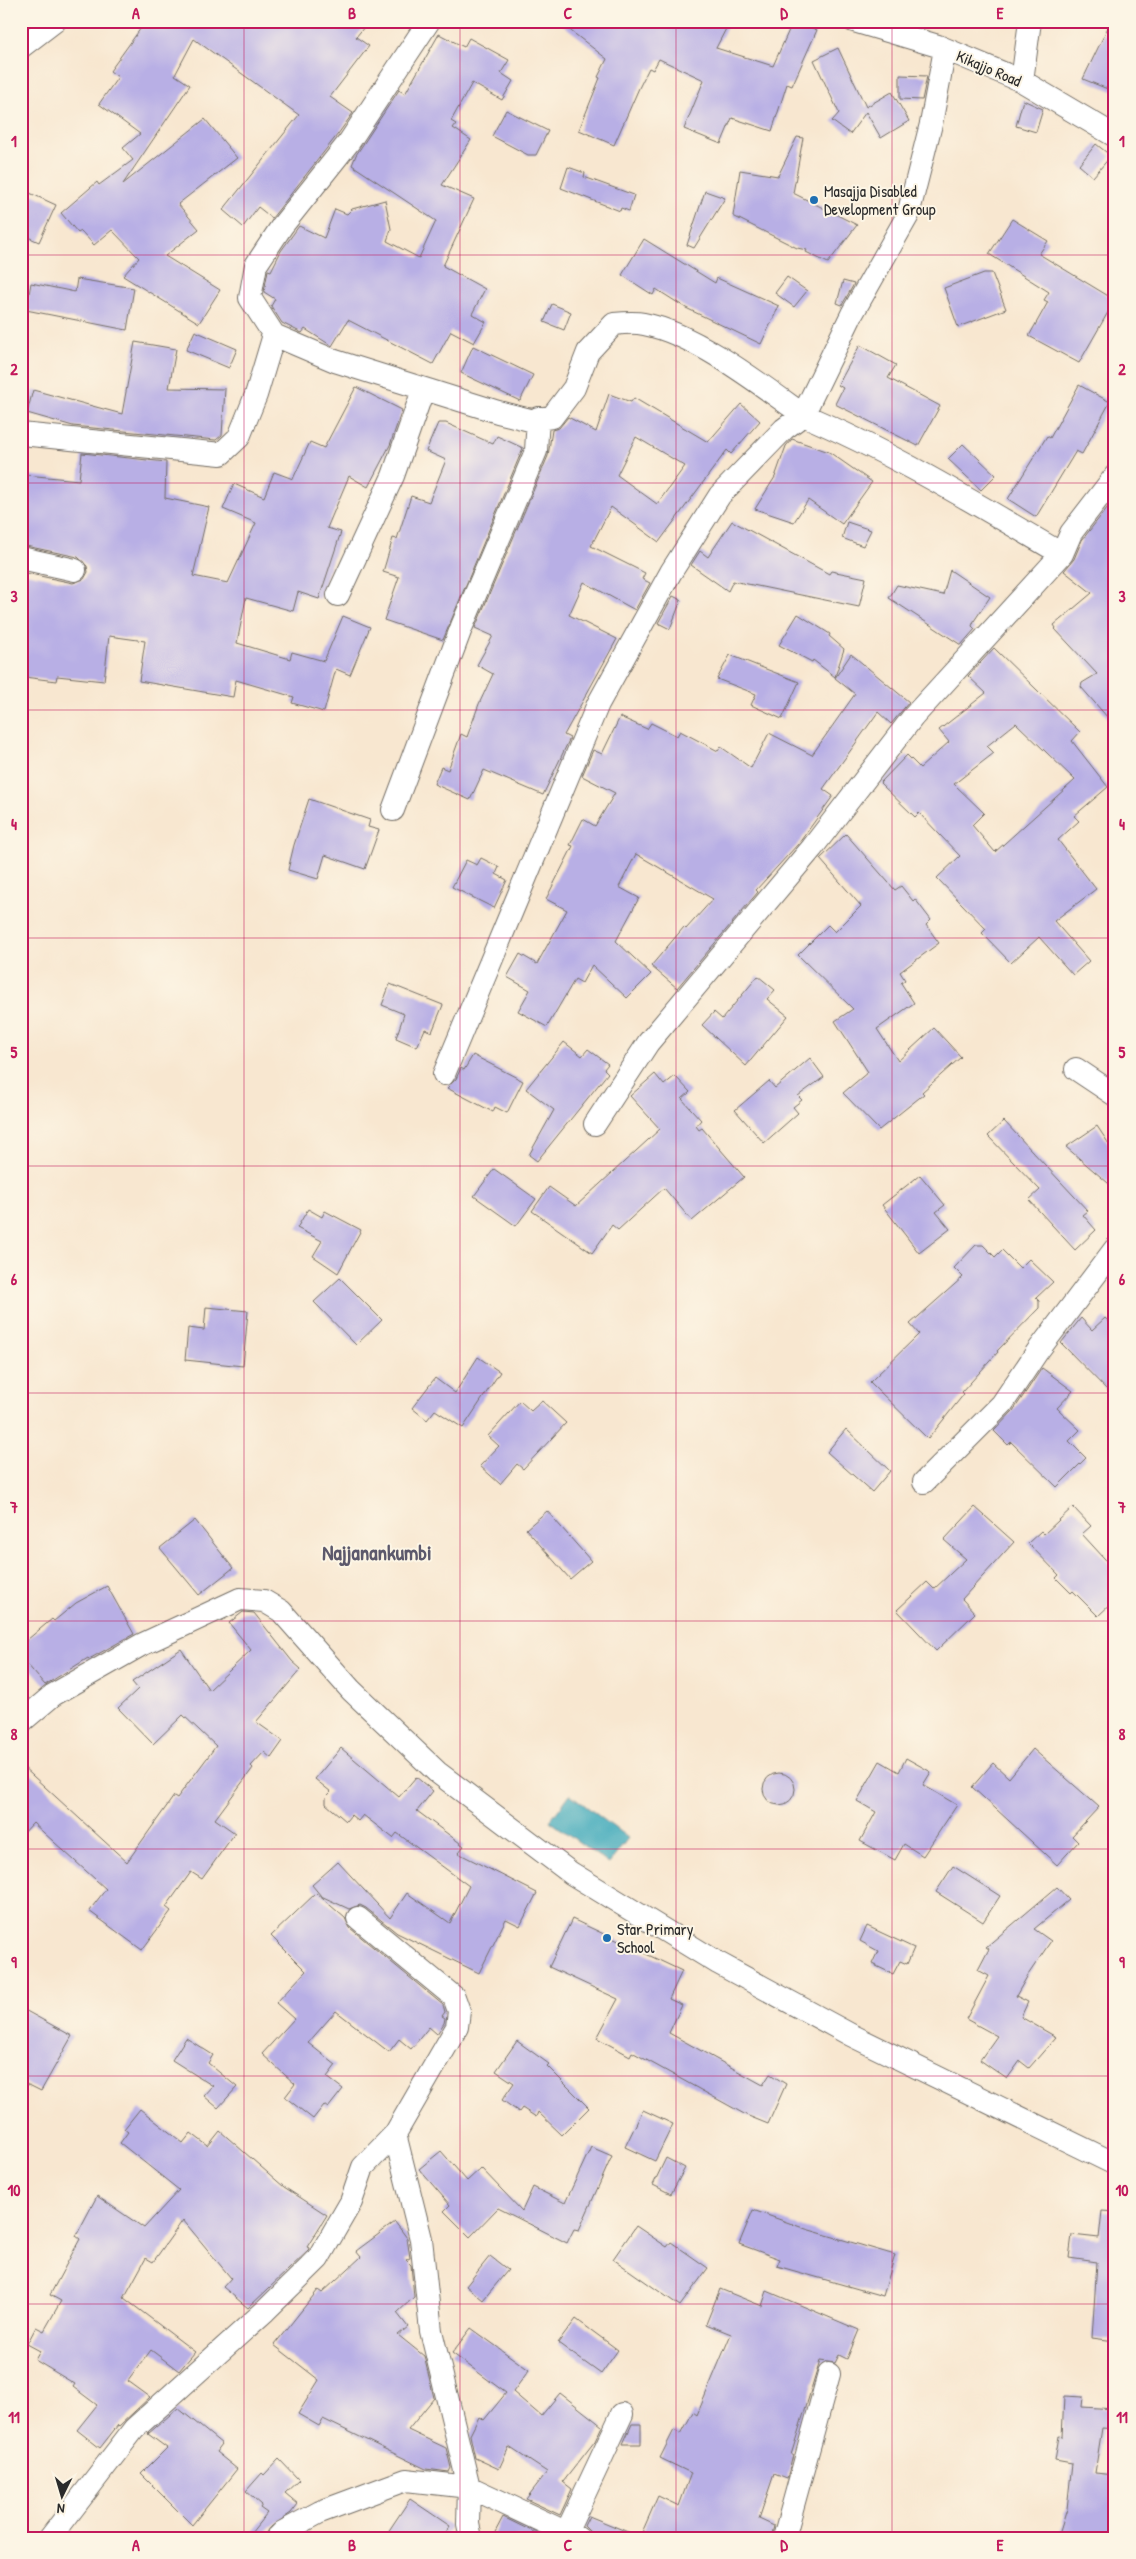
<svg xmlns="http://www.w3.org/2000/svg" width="1136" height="2559" font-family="'Patrick Hand',sans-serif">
	<rect width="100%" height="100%" fill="#fcf5e5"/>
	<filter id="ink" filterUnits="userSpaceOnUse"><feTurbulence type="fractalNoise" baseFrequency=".02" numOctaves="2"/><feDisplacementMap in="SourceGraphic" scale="10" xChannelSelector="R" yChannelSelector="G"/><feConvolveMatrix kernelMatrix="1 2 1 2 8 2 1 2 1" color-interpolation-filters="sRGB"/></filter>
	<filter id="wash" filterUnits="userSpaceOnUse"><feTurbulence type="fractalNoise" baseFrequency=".0096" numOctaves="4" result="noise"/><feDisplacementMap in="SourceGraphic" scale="20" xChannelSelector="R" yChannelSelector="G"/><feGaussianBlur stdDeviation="1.12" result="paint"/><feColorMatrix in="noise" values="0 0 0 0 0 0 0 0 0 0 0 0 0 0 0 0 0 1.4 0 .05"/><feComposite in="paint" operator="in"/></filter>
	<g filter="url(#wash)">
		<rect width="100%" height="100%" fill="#f8e7d0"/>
		<path fill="#3ca9bb" stroke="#346a73" d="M570,1794l58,44 -19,26 -59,-43z"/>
		<g id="blocks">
			<path fill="#b8afe5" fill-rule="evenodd" d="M146,21h223l-13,16 13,9 -39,51 23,16 -15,21 -66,84 -14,-11 -15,20 -20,-17 76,-95 -105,-76 -19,36 15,10 -67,99 82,-65 32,39 -59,46 21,25 -34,27 55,34 -21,33 -76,-47 16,-18 -27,-28 -18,15 -13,-14 -3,2 -17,-20 36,-31 2,3 34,-25 -10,-12 17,-14 -41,-30 19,-27 -8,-6z
				M558,21h172l-14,27 57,18 20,-45 24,9 -25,56 -5,-2 -15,47 -40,-13 -11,26 -37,-15 20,-49 -45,-21 -6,11 -4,-2 -10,20 -25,57 -35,-15 21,-52 -2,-1 9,-18z
				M1111,21h4v71l-32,-13z
				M439,34l25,13 5,-9 40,22 -8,13 12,8 -11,19 -30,-17 -21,38 5,3 -3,4 18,12 -29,45 32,14 -31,67 42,23 -13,25 14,8 -12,21 -23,-12 -18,33 -85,-44 -16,26 -27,-17 -3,4 -20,-10 -11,-17 4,-7 -11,-7 4,-22 3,1 10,-20 18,-25 25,12 11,-29 12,5 5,-5 33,-9 6,29 -4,12 32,17 17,-37 -84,-56 4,-10 43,-65 6,4z
				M838,48l28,59 26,-15 17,29 -28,17 -15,-26 -16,22 -18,-13 7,-8 -25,-53z
				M900,75l27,1 -5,24 -22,-1z
				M1023,100l20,9 -7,23 -20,-6z
				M506,110l42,21 -12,24h-8l-36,-19z
				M797,137l6,1 -10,55 64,32 -29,38 -22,-11 1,-2 -10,-2 -64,-32 7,-46 38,6z
				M1096,144l15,12 -18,21 -14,-12z
				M568,167l17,6 -1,4 50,18 -5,16 -8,-3 -1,3 -59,-23z
				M21,189l35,16 -17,37 -18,-8z
				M705,191l20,7 -31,50 -7,-3z
				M1012,219l36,22 -9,13 76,46 -36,63 -50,-27 19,-34 -4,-2 5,-8 -60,-38z
				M644,239l71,44 2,-5 62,28 -18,38 -75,-36 -30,-19 -3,6 -31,-20z
				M984,273h8l14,36 -48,18 -14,-39z
				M787,277l20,14 -13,16 -19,-14z
				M77,279l57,9 -7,42 -101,-20 5,-27 44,9z
				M843,281l11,3 -12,21 -5,-2z
				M552,304l19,8 -7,18 -20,-8z
				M195,331l42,18 -8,19 -43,-18z
				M135,342l41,7 -7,39 56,1 -3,46 -6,5 -143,-14 -46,-13 6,-23 89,24z
				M860,345l36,20 -8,13 52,28 -22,40 -83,-42 8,-16 -5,-3z
				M473,346l60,29 -13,26 -59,-28z
				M1079,385l31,17 -28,52 -6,-3 -40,66 -28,-18 39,-63 3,2z
				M356,387l46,23 -12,35 -22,42 -19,-11 -22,52 14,4 -22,67 -21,-7 -5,19 -47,-13 -9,45 53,16 2,-7 32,9 19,-45 27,11 -20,48 -14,-6 -12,43 -32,-9 2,-6 -58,-17 -3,17 -94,-16 6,-40 -36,-5 -5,45 -47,-5 -1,5 -32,-4 2,-15 -5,-1v-89l52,11 11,-4 4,-7 -1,-6 -9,-9 -57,-12v-44l5,-26 53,5 3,-27 84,9 -1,36 44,9 -16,69 35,7 28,-60 -33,-14 11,-25 30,13 10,-25 19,7 17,-37 14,6z
				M609,394l22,8 3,-4 74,44 33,-38 19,17 -29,33 -4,-4 -68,92 -48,-35 -20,39 54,27 -3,6 8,4 -15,27 -51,-28 -15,33 48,24 -53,96 6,3 -27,57 -59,-25 -14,30 -36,-16 7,-17 7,3 13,-36 6,3 12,-33 14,-30 -16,-9 16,-29 -18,-8 73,-172 4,-26 7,-2 9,-11 28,15zM636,437l49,29 -28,38 -40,-29z
				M438,423h8l47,21 4,-8 26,12 -80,192 -59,-20 15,-43 -16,-5 10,-34 4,1 14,-43 18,6 17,-42 -20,-9z
				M792,439l37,13 43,30 -30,42 -34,-24 -14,22 -39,-13 20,-32 11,-31z
				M963,444l33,31 -15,15 -33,-31z
				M1115,498v228l-34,-39 1,-4 15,-9 -42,-45 1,-1 -2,-3 38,-32 -28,-22 10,-12 8,-19z
				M732,521l97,53 2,-3 35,7 -7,29 -126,-26 -5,10 -37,-26 9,-14 8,6z
				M847,522l24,8 -8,16 -21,-8z
				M950,570l40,27 -16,24 -2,5 3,3 -14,16 -72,-47 8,-13 46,10z
				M673,596l8,4 -11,29 -12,-6z
				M798,614l32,20 -1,2 15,13 -9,28 -22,-17 -1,2 -33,-17z
				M994,648l86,84 -8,9 36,46 -34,29 5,5 -21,19 38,49 -42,32 35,40 -16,14 -34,-38 -28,26 -29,-30 4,-4 -49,-51 23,-22 -41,-43 -4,4 -35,-34 27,-28 13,13 29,-26 -10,-12 47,-37 -18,-17zM1016,723l59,57 -80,72 -23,-27 12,-12 -30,-29 40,-31 -7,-7z
				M851,654l58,48 -18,22 -13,-12 -55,77 10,7 -34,47 -43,47 2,2 -81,96 -26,-22 33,-39 2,2 27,-30 -77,-45 -17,33 20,11 -23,43 35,33 -24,24 -35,-33 -10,18 -7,-4 -28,48 -29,-16 12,-21 -23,-13 13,-23 17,10 30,-54 -21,-11 27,-53 -3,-1 13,-26 12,7 20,-33 -33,-17 11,-26 9,4 18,-37 27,12 4,-6 26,13 3,-5 38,20 3,-4 30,21 18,-35 43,22 43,-61 -20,-16z
				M730,655l69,27 -17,37 -31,-14 5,-11 -39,-15z
				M309,799l61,21 -2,7 11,3 -14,39 -40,-14 -7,24 -30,-9 6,-25z
				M846,834l49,56 6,-4 12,15 2,-2 16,21 -5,5 13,18 -39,29 5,8 -4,3 13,20 -37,26 21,32 36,-33 27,29 -39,35 2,2 -45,36 -36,-37 25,-21 -33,-51 18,-12 -55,-54 30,-30 7,7 26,-26 -41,-47z
				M481,858l18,9 -3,7 11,6 -13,28 -42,-21 14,-27 11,5z
				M758,976l17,14 -8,9 21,17 -42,50 -44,-41 12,-13 8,7z
				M390,984l53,21 -11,27 -7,-3 -8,18 -21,-9 8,-24 -22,-9z
				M564,1042l18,14 6,-7 20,15 -4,5 4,4 -71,88 -8,-6 25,-45 -28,-21z
				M473,1055l50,26 -16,32 -12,-6 -2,5 -46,-24 9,-9 5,-11 3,2z
				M810,1058l14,19 -26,19 4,4 -9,7 5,6 -34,30 -29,-33 34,-29 6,7z
				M655,1074l9,11 11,-9 15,16 -8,7 19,21 -5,6 3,4 3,-2 42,49 -52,44 -28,-33 -46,42 -6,-5 -20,28 -60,-42 17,-24 27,19 84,-77 -30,-33z
				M1004,1121l84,90 -5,4 13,15 -21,20 -46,-50 11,-10 -52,-54z
				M1097,1126l18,27v36l-49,-42z
				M494,1169l42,30 -20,27 -42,-30z
				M920,1175l25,30 -9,7 14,17 -31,24 -37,-48z
				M308,1209l14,8 3,-6 36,19 -23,43 -25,-17 9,-15 -25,-13z
				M976,1245h7l12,12 7,-7 18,18 9,-9 24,23 -17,16 3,3v7l-42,43 1,1 -36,40 2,2 -36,45 -58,-57 49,-48 -9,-10 53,-47 -9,-9z
				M340,1278l42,42 -26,25 -42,-43z
				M206,1307l42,4 -5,55 -58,-6 3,-32 16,2z
				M1081,1318l11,12 13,-12 10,9v71l-54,-55z
				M478,1357l22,15 -37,56 -28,-18 -8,10 -15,-12 23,-30 20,15z
				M1042,1368l31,23 -16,17 23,22 -11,11 17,17 -29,29 -46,-45 -3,3 -14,-14 19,-20z
				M520,1401l11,10 11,-10 24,22 -43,46 -6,-5 -17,20 -20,-18 19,-20 -11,-10z
				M846,1429l44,42 -18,21 -45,-40z
				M975,1507l39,35 -52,57 13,14 -39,38 -39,-41 30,-28 7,7 32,-30 -22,-19z
				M1073,1507l18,19 -9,8 33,36v30l-17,16 -25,-25 -2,2 -15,-15 3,-3 -31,-32 13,-12 3,3z
				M547,1511l44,50 -21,18 -44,-50z
				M195,1520l38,48 -34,27 -39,-47z
				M107,1586l27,48 -45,25 -1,-1 -43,27 -24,-28v-12l31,-26 2,2 22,-18z
				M243,1612l11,1 38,48 9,8 -45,53 27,19 -12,17 -7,-6 -13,14 2,2 -38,51 20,14 -33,46 -11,-7 -25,35 5,4 -29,39 -53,-39 17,-22 -73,-66 -12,13v-71l106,97 47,-66 3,2 39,-52 -33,-31 -30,29 -35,-36 20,-19 -6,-7 49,-33 28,41 42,-40 -22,-27z
				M341,1748l58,49 17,-20 17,14 -16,20 47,35 -6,7 79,40 -17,33 -14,-7 -27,54 -82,-40 -31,-25 -6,-3 -11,4 -28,-13 -9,-11 26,-23 52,56 17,-25 43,30 19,-37 -72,-53 -4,5 -30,-23 -5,6 -7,-6 -5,6 -20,-17v-7l5,-5 -16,-13z
				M1033,1749l66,58 -27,29 6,6 -21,23 -85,-78 21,-24 16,15z
				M906,1758l25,14 -8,13 34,20 -34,51 -19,-12 -9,16 -35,-19 16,-29 -19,-11 23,-40 19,11z
				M763 1789a16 16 0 1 1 32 0a16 16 0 1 1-32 0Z
				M953,1866l47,30 -17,26 -47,-30z
				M1057,1887l12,13 -35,29 17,12 -23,34 -12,21 12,6 -7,15 35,20 -27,31 -9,-7 -13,18 -27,-19 17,-24 -31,-17 23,-43 -11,-6 11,-21 -3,-2z
				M316,1893l29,25 5,10 93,77 2,7 -3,4 3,2 -1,5 -7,11 -8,-7 -18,22 -12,-10 -10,13 -53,-41 -28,32 28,22 -9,12 16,12 -15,19 -4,-3 -11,14 -28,-22 10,-13 -33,-30 32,-35 -18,-16 30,-32 -35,-35z
				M572,1919l110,52 -13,28 13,6 -13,28 94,52 7,-11 16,10 -18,40 -22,-9 -114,-63 -2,4 -33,-18 21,-39 -69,-32z
				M867,1926l47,22 -7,16 -7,-3 -7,13 -21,-10 6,-13 -18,-10z
				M21,2008l51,28 -31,55 -20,-10z
				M186,2038l27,17 -5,8 29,24 -19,21 -14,-12 9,-10 -41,-26z
				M517,2041l32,23 -2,2 42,42 -27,27 -24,-23 -2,5 -14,-9 -3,4 -17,-12 12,-17 -18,-12z
				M140,2109l43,34 8,-10 17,13 12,-15 64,56 43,28 -20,32 2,1 -1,3 -60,57 -25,-21 8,-9 -48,-58 -30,42 -7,-4 -22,40 71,54 -16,19 -28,-21 -23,31 22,16 -31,29 -1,-1 -18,23 -23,-18 20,-25 -24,-18 2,-3 -40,-24 5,-9 -13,-7 9,-17 8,4 17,-30 -11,-6 30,-56 -4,-3 21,-40 47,32 35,-38 -59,-47 8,-11 -4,-3z
				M643,2110l30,14 -18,37 -30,-14z
				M591,2147l21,9 -33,74 -5,-1 -7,14 -69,-35 -28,29 -26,-26 6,-6 -31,-36 22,-18 26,30 14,-13 41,43 11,-24 32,16z
				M666,2158l19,10 -14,26 -18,-9z
				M753,2210l53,19 89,26 -12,41 -106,-30 3,-7 -41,-15z
				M1102,2211l13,1v129l-23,-3 5,-76 -28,-4 3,-23 27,3z
				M395,2222l12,16 3,20 -4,2 5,5 3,32 -17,16 11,14 -10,8 26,21 10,42 -26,32 38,18 5,20 -2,4 -23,-3 -103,-50 -4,7 -21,-12 21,-34 -45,-35 44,-55 4,3 39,-36 -5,-6z
				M636,2226l31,21 4,-5 37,26 -28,38 -67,-47z
				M490,2256l18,14 -25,30 -17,-14z
				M720,2289l42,17 5,-15 92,39 -12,29 -8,-4 -4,8 -15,-2 -29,94h2l-6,24 -13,-5 -15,45 15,7 -3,12h-180l-2,-7 -5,-5 5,-10 51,21 18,-41 21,10 12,-33 -31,-15 14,-28 7,4 12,-22 4,3 34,-81 -25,-10z
				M576,2319l42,31 -17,24 -43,-31z
				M471,2328l58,42 -16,22 28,24 19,-23 42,33 -7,15 -32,41 9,7 -12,26 -34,-16 21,-27 -38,-25 -10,22 -24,-11 -5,-23 9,-18 5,3 22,-27 -54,-40z
				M1064,2396l19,1 -1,10 33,2v20l-13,-1 -7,45 20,2v50l-4,13h-53l9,-29 5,-46 -17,-3 4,-24 3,1z
				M178,2408l44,36 -6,8 21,17 -45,56 -51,-51 26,-26 -19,-14z
				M632,2424h9v20h-18z
				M279,2459l20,21 -14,13 13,11 -7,9 -23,16 -4,9h-17l20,-25 -7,-5 2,-3 -16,-14 16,-18 2,2z
				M410,2499l40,27 -8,12h-58z
				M503,2517l43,21h-54z"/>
		</g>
	</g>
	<g filter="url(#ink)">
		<use href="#blocks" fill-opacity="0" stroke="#736d65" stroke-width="1"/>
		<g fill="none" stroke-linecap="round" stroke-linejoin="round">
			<defs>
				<path id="street" d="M429,21l-80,121 -67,84 -26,39 -6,33 24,37 61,26 163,51 32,8 22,-3 22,-29 14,-36 26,-28c9,-1 21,-2 30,0 52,10 116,60 159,91l49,-101 56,-99 23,-91 14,-75
					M854,21l84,25 84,35 93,55
					M21,47l34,-26
					M1022,81l8,-60
					M21,434l200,20 18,-17 17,-42 18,-60
					M21,558l54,12
					M338,595l55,-119 30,-86
					M393,810l69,-184 74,-175 2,-33
					M1076,1069l39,26
					M444,1074l154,-370 73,-132 49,-77 64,-66 19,-14c90,38 175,90 259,139l9,-21 44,-57
					M595,1124l53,-81 164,-195 101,-131 149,-163
					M924,1482l78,-78 35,-52 78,-103
					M21,1722l32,-27 88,-50 99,-46 24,2 17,10 70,79 86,82 134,101 147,90 133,72 264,129
					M395,2134l26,105 10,92 38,156 -1,37 3,14
					M566,2533l56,-119
					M50,2538l84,-109 131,-118 53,-52 33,-57 12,-35 32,-33 62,-107 2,-16 -5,-14 -96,-79
					M277,2538l6,-6 37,-20 86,-32 63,7 109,51
					M784,2538l45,-164"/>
			</defs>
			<use href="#street" stroke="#736d65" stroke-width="24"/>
			<use href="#street" stroke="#fff" stroke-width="22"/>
		</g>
	</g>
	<path fill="none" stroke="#c2185b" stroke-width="1" stroke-opacity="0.55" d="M244,21v2517M460,21v2517M676,21v2517M892,21v2517M21,255h1094M21,483h1094M21,710h1094M21,938h1094M21,1166h1094M21,1393h1094M21,1621h1094M21,1849h1094M21,2076h1094M21,2304h1094"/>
	<g fill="#1f6fb2" stroke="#fcf5e5" stroke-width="2">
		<circle cx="814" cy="200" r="5"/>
		<circle cx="607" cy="1938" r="5"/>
	</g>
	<g text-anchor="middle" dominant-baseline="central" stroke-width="4" stroke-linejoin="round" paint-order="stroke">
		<g font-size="16" fill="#2b2b2b" stroke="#fcf5e5">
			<text transform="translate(989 68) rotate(23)">Kikajjo Road</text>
		</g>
		<g font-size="16" fill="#2b2b2b" stroke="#fcf5e5" text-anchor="start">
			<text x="824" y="191">Masajja Disabled<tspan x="824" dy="18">Development Group</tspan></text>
			<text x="617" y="1929">Star Primary<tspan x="617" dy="18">School</tspan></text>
		</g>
		<g font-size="21" font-weight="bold" fill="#5c596c" stroke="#fcf5e5">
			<text x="377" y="1552">Najjanankumbi</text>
		</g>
	</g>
	<rect width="1136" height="2559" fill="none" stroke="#fcf5e5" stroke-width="55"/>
	<g transform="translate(62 2496) rotate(185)" stroke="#fcf5e5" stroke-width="4" paint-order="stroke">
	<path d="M0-4L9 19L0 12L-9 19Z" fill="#2b2b2b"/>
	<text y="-8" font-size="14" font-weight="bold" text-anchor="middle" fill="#2b2b2b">N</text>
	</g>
	<rect x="28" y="28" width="1080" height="2504" fill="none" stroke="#c2185b" stroke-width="2"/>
	<g font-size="16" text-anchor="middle" font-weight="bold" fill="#c2185b">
		<text x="136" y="19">A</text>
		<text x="352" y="19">B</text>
		<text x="568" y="19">C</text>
		<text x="784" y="19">D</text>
		<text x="1000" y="19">E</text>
		<text x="14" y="147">1</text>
		<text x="1122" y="147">1</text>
		<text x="14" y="375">2</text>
		<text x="1122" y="375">2</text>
		<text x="14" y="602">3</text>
		<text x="1122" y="602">3</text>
		<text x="14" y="830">4</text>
		<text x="1122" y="830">4</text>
		<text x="14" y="1058">5</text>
		<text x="1122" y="1058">5</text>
		<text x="14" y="1285">6</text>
		<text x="1122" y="1285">6</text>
		<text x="14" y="1513">7</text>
		<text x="1122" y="1513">7</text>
		<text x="14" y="1740">8</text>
		<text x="1122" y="1740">8</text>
		<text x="14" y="1968">9</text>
		<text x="1122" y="1968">9</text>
		<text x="14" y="2196">10</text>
		<text x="1122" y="2196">10</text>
		<text x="14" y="2423">11</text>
		<text x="1122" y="2423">11</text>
		<text x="136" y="2551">A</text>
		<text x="352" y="2551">B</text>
		<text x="568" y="2551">C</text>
		<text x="784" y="2551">D</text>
		<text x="1000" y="2551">E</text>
	</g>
</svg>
